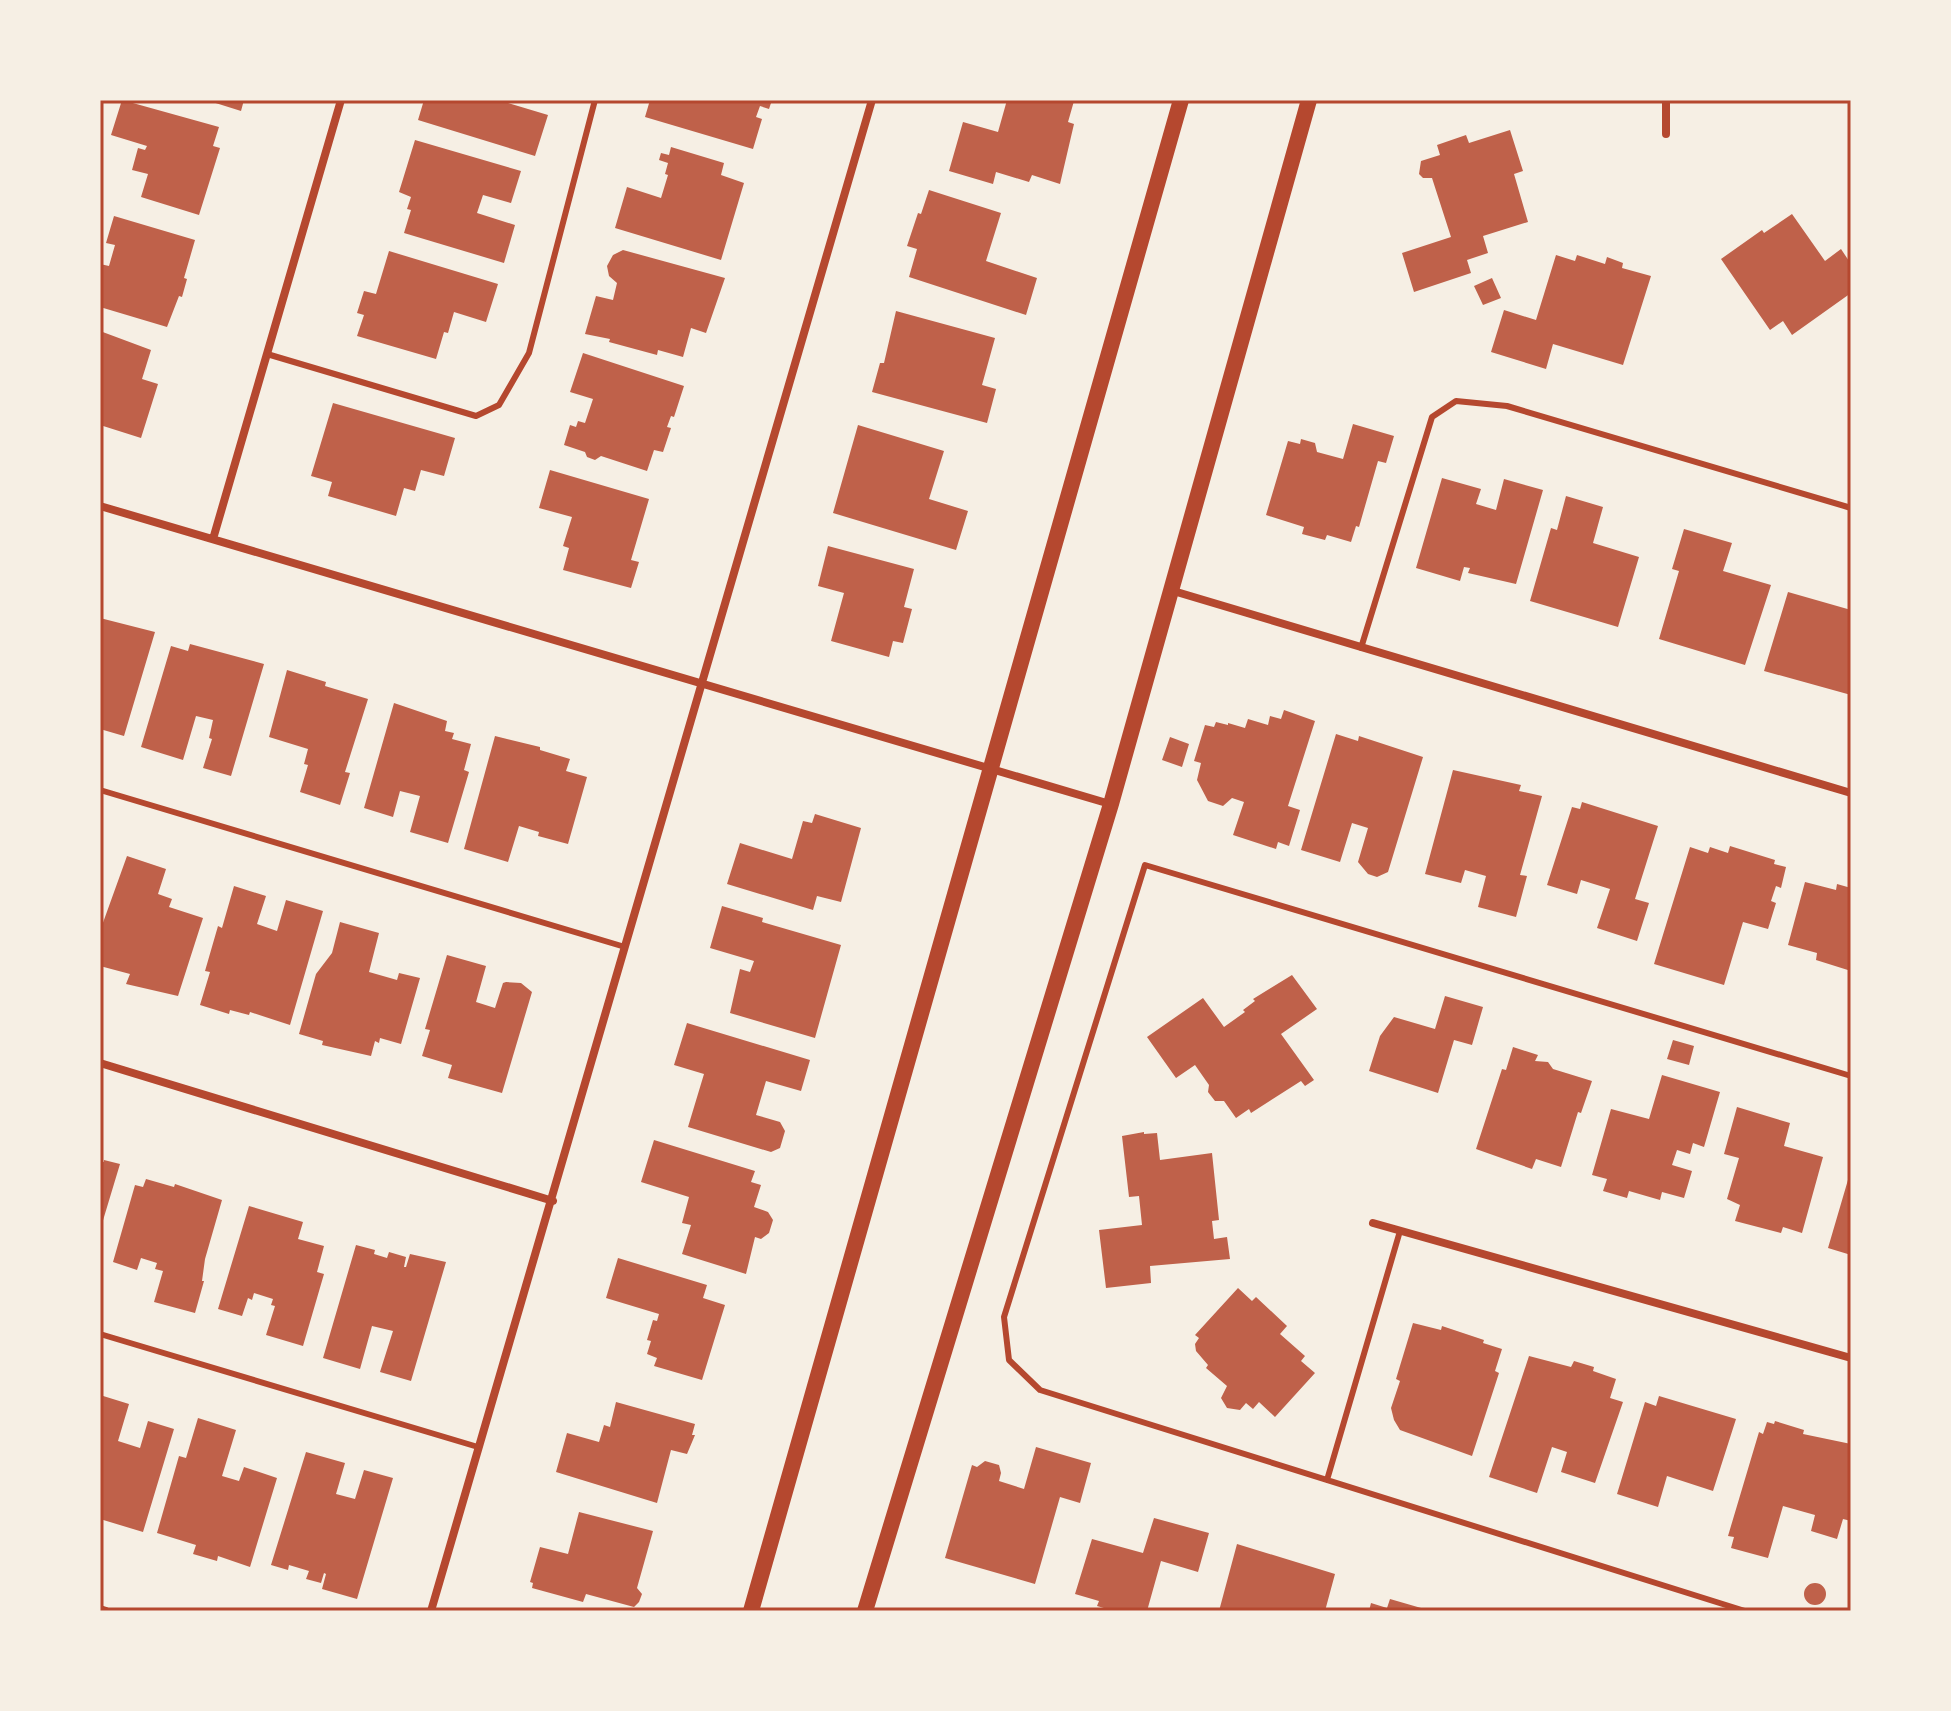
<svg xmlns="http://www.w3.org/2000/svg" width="1951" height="1711" font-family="Cabin,sans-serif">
	<rect width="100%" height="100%" fill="#f6efe4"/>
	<path fill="#bf614a" d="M122,100l97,27 -6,19 7,2 -21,67 -58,-18 7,-23 -16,-4 6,-22 7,2 2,-4 -36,-11z
		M206,100h38l-3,11z
		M424,100h85l-1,3 40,12 -13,41 -117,-36z
		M650,100h122l-3,9 -9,-3 -4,11 6,2 -9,30 -108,-32z
		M1007,100l67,1 -6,21 6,2 -14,60 -28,-9 -3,7 -33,-10 -3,12 -44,-13 14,-49 35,10z
		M1510,130l13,41 -9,3 14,48 -45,14 5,17 -21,7 4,13 -57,19 -12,-39 49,-16 -19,-59h-9l-4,-4 2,-13 19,-6 -3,-10 29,-10 3,8z
		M415,140l106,31 -10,32 -28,-8 -6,18 38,12 -11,38 -100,-30 7,-23 -4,-1 4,-12 -12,-5z
		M671,147l53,16 -3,12 23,8 -23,77 -106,-32 12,-41 34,11 7,-23 -3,-1 3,-11 -9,-3 2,-7 8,2z
		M929,190l72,23 -15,48 51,17 -11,37 -117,-38 8,-28 -10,-3 11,-33 3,1z
		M1792,214l33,47 16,-12 10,15v29l-59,42 -9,-14 -13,9 -49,-71 41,-29 2,3z
		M114,216l81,24 -11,38 3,1 -5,18 -3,-1 -12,31 -67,-20v-43l9,2 6,-21 -9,-2z
		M623,250l102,28 -19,55 -15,-5 -8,29 -25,-7 -1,5 -48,-13 1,-3 -25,-5 11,-38 17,4 4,-17 -8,-7 -2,-10 6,-11z
		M389,251l109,33 -12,38 -32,-10 -6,21 -4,-1 -8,27 -79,-23 7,-21 -7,-2 7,-22 12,3z
		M1556,255l19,6 2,-6 28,9 2,-7 16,6 -1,5 29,8 -28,89 -70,-21 -7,25 -55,-17 13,-42 32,10z
		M1492,278l9,20 -18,7 -9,-19z
		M896,311l99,27 -13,47 14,4 -9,34 -115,-31 8,-29h4z
		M100,331l51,19 -9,29 16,5 -17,54 -41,-13z
		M583,353l101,33 -10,31 -3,-1 -4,11 4,1 -8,24 -9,-2 -7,21 -46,-15 -6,4 -8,-3 -2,-5 -21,-7 6,-20 6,2 2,-6 7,2 8,-24 -23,-7z
		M333,403l122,35 -11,38 -23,-6 -6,21 -11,-3 -8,28 -68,-20 4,-14 -21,-6z
		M1353,424l41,12 -8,27 -8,-2 -19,66 -3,-1 -5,16 -24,-7 -2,5 -23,-6 2,-7 -38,-12 22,-74 12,3 1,-5 14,4 2,9 26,7z
		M858,425l86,26 -15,48 39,12 -12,39 -123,-37z
		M550,470l99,29 -18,61 8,2 -8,26 -68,-18 6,-22 -6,-2 9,-29 -33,-9z
		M1442,478l39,11 -5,15 20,6 8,-31 39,11 -27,94 -48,-11 2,-5 -6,-1 -4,14 -44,-13z
		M1566,496l37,11 -10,36 46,14 -21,70 -88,-26 21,-73 6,2z
		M1684,529l48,14 -9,28 48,14 -26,80 -86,-26 20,-68 -7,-2z
		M828,546l86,23 -10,38 8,2 -9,34 -10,-2 -4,16 -58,-16 13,-48 -26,-7z
		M1788,592l63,18v85l-87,-24z
		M100,618l55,14 -31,104 -24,-7 2,-27 -2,-1z
		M190,644l74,20 -33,112 -28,-8 9,-29 -3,-1 4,-18 -17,-4 -13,44 -42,-13 30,-101 17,5z
		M287,670l39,12 -1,4 43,13 -23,73 5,1 -10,32 -40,-13 8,-27 -4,-1 4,-15 -39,-12z
		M394,703l53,18 -2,10 9,2 -2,6 19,5 -7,26 5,2 -21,71 -38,-11 10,-36 -20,-5 -7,26 -29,-9z
		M1284,710l31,11 -27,85 12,4 -11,36 -11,-4 -2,7 -43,-14 11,-33 -12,-4 -9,8 -15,-5 -11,-21 4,-17 -7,-2 11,-36 9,2 2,-5 12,3v-2l17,5 3,-9 20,6 2,-9 11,3z
		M1336,734l22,7 1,-5 64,21 -35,115 -11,5 -9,-3 -10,-12 10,-34 -16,-5 -12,39 -39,-12z
		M495,736l45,11v3l30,9 -4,12 21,6 -19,67 -30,-8 1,-4 -20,-6 -11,36 -44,-13z
		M1170,737l19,7 -7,23 -20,-7z
		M1453,770l68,15 -2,6 23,5 -22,79 7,1 -11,41 -38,-10 8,-31 -21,-6 -4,13 -36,-9z
		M1582,802l76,24 -23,73 14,4 -12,38 -40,-13 13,-39 -29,-9 -4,14 -30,-9 25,-78 8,2z
		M815,814l46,14 -20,74 -24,-6 -4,14 -86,-26 13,-41 52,16 11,-38 9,2z
		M1730,846l45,14 -1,4 12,3 -5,21 -5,-2 -5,15 5,2 -8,26 -25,-7 -19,63 -70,-21 36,-117 18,6 2,-6 18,6z
		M127,856l39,13 -8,25 14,5 -3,8 34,11 -25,78 -52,-12 4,-10 -30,-8v-35z
		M1805,882l31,8 1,-6 14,4v83l-35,-11 1,-7 -29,-8z
		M234,886l32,10 -9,28 20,7 9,-31 37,11 -33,114 -40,-13 -1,3 -19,-5 -1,4 -29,-9 10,-33 -5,-1 13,-45 4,2z
		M722,906l41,12 -1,4 79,23 -26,93 -85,-25 10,-44 10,3 4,-11 -44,-13z
		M340,922l39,11 -10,39 28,8 2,-7 21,5 -19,66 -21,-6 -1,5 -4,-2 -4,15 -49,-11 1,-4 -24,-7 17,-60 16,-21z
		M447,955l39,11 -10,36 19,6 8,-25 3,-1 15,1 11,9 -30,101 -54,-15 4,-13 -30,-9 8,-26 -5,-1z
		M1292,975l25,34 -36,25 33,46 -9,6 -4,-5 -50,32 -2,-4 -13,9 -12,-17h-9l-7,-9 1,-7 -14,-20 -19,13 -29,-41 56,-39 21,29 21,-15 -2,-2 12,-9 -2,-2z
		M1445,996l38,11 -11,38 -18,-5 -16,53 -69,-22 11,-35 14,-19 41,12z
		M687,1023l123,37 -9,31 -35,-10 -10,34 24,7 5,9 -5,17 -9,4 -83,-25 16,-53 -30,-9z
		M1673,1040l21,6 -5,19 -22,-6z
		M1513,1047l25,8 -3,6 13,1 5,7 39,12 -11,32 -3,-1 -17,55 -25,-8 -4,10 -56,-20 26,-80 4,1z
		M1662,1075l58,17 -16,55 -11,-4 -3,11 -13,-4 -5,15 20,6 -8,27 -22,-6 -2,8 -31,-9 -2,7 -24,-7 4,-12 -15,-4 19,-66 38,10z
		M1737,1107l53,16 -6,23 39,11 -21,76 -19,-6 -2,6 -46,-12 5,-16 -13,-6 12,-41 -15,-4z
		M1144,1132v2l13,-1 3,27 52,-7 7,67 -7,1 2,18 13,-2 3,22 -80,7 1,17 -45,5 -7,-58 43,-5 -3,-29 -10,1 -7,-61z
		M654,1140l101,31 -4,11 10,3 -7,22 14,5 5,8 -4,13 -8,6 -6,-2 -9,37 -64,-20 9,-29 -9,-2 7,-26 -48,-15z
		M104,1160l16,4 -19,63 -1,-66 4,1z
		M1850,1173h1v82l-23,-7z
		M146,1179l28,8 1,-3 47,16 -17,59 -3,22h2l-9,32 -41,-11 9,-31 -8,-2 2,-6 -16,-5 -4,12 -24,-8 22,-77 8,2z
		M249,1206l54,16 -5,17 26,7 -7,26 7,2 -21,72 -37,-11 9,-29 -4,-1 2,-6 -19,-6 -2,7 -4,-2 -6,18 -24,-7z
		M356,1245l19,5 -1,4 13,4 2,-6 17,5 -2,10h2l4,-13 36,8 -35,119 -31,-9 13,-41 -21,-5 -12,43 -37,-11z
		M618,1258l89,27 -4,13 22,7 -23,75 -48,-14 3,-8 -10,-4 4,-13 -4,-1 6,-20 4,1 2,-7 -53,-16z
		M1238,1288l14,13 4,-4 31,29 -7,8 25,22 -4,5 14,12 -40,44 -16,-15 -6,7 -7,-6 -6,7 -13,-2 -6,-10 6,-12 -21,-18 2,-3 -12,-14 -1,-7 4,-6 -4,-3z
		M1413,1323l28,7 1,-4 42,14 -1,3 19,6 -7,22 4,2 -27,83 -72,-26 -6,-10 -3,-12 9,-27 -4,-2z
		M1529,1356l42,11 3,-6 20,6 -1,4 23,8 -6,19 13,4 -28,81 -34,-11 6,-20 -15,-5 -15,46 -48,-16z
		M100,1395l29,9 -11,37 22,7 8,-27 26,8 -31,103 -43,-13z
		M1659,1396l77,23 -23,72 -46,-15 -9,31 -41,-13 28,-92 11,4z
		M616,1402l79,22 -3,11h3l-8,19 -16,-4 -14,53 -101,-31 11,-39 32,9 5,-17 6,2z
		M198,1418l38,12 -14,46 17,5 5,-14 33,11 -27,89 -32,-11 -1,5 -24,-7 3,-9 -39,-12 22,-77 7,2z
		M1775,1421l29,9 -1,4 48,10 -3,34 3,1v42l-8,-2 -6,20 -26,-8 4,-16 -32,-9 -15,52 -37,-10 3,-11 -6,-1 31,-104 4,2 4,-12 7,2z
		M1036,1447l55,16 -11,40 -20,-6 -25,87 -90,-26 27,-93 5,2 8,-6 14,4 2,8 -2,8 25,8z
		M306,1452l39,11 -9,31 19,5 9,-29 29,8 -36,121 -35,-10 4,-15 -2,-1 -3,10 -15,-4 3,-8 -20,-6 -1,5 -17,-5z
		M579,1512l74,19 -16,57 5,6 -3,8 -5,5 -48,-13 -3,8 -51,-14 1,-5 -3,-1 10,-35 28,7z
		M1154,1518l55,15 -11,39 -37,-11 -14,50 -23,-3v3h-10l-17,-5 2,-5 -24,-7 17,-55 51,14z
		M1237,1544l98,30 -10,37h-106z
		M1804 1594a11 11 0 1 1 22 0a11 11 0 1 1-22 0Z
		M1390,1599l38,11v1h-59l2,-8 16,5z"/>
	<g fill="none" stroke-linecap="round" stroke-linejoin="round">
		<path stroke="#b5482f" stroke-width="6" d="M267,354l209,62 23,-11 30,-52 66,-253
			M1361,648l71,-231 24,-16 51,5 344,102
			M100,790l525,157
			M100,1334l378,113
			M1327,1480l73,-249
			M1745,1611l-705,-221 -31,-30 -5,-43 141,-452 706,211"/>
		<path stroke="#b5482f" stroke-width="8" d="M1666,100v34
			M100,506l1010,298
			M213,539l128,-439
			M1170,590l681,203
			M100,1063l453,138
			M1373,1223l478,135
			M100,1609l6,2
			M431,1611l441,-1511"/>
		<path stroke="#b5482f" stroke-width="16" d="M751,1611l430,-1511
			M865,1611l246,-807 198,-704"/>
	</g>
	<rect width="1951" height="1711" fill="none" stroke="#f6efe4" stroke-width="204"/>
	<rect x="102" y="102" width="1747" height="1507" fill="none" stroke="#b5482f" stroke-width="3"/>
</svg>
